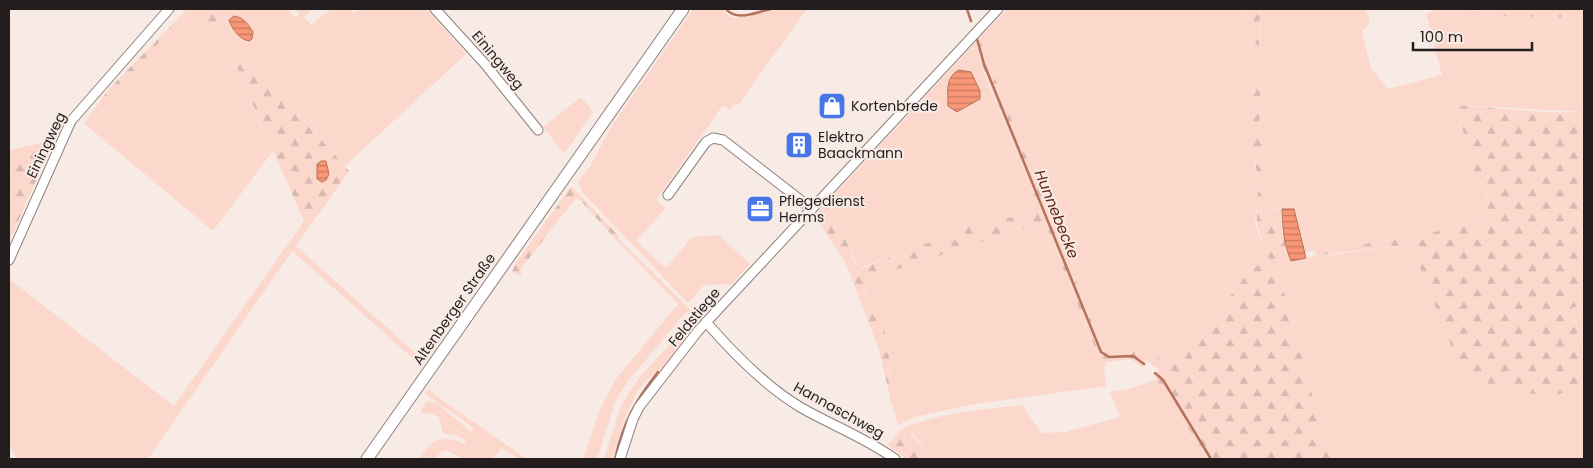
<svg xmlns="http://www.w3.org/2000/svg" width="1593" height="468" font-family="Poppins,sans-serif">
	<defs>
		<pattern id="forest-firs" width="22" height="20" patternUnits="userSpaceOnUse" patternTransform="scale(1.25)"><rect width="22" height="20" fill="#fcd8cc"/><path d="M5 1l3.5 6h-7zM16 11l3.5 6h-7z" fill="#d8b9af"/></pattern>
		<pattern id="water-rules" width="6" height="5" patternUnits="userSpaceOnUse" patternTransform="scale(1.25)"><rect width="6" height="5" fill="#f89676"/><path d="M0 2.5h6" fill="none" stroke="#c87a60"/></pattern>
	</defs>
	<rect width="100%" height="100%" fill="#f8ebe6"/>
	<path fill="#fcd8cc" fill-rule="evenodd" d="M187,9h6l19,21 14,-1 -18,-20h79l10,9 2,-5 -5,-4h19l-9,8 7,8 20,-16h19l4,4 5,-4h68l39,45 -121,112 -91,-103 -19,2 38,86 -60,80 -125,-104z
		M693,9h29l8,8 5,1 47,-9h25l-69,96 -3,-1 -5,6 -7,-5 -67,95 10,8 -30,33 30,27 26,-31 27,-2 31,29 -18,20 -28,1 -16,18 -106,-111 -4,-11 11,-13 22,-41z
		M1008,9h239l5,32 8,3v-35h106l4,13 -8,10 9,36 17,21 54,-14 -16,-61 6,-3 1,3 151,4v94l-128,-7 31,114 -70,18 -94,13 1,6 86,-12 48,117 118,27 8,-8v79h-254l-54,-195 40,-8 -1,-6 -11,2 -10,-43h-26l-7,-48 -2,-41 4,-11 -4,-9 1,-12 -9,-15c-7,19 -2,33 1,52 2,10 -1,18 0,27 2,11 6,22 6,34 0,14 -5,29 -1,43 3,11 12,19 12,32l-19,9 -70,93 -46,-11 -26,2 -4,-2 -125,-314z
		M975,43l9,30 50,122 1,14 -12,8 -22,2 -32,8 -30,13 -81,28 -16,-39 -14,-13 1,-16zM959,70l13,3 8,18 -3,11 -18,10 -11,-6v-23z
		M581,97l12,15 -29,42 -21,-27z
		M304,221l6,5 -14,20 125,112 -3,5 -126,-112 -144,208h-130l-9,-13v-167l165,127z
		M1045,223l52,130 9,9 -2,6 2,18 -137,19 -54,12 -17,8c-3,-12 -9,-26 -10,-38 0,-5 2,-10 2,-15 0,-15 -4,-32 -8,-46 -4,-17 -30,-34 -11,-49l142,-46z
		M620,240l79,78 -3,1 -10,-7 -57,68 -13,20 -19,59h-14l17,-50 15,-29 63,-76 -58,-60z
		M1584,305v45l-13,-43z
		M679,334l9,5 -25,30c-28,9 -45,65 -50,90h-9l17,-54 17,-26z
		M1158,379l50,80h-275l-25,-31v-2c36,-14 76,-17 114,-21l19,28 24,-1 55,-15 -10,-25 19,-3z
		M430,388l1,4 96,67h-9l-16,-11 -10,11h-29l-17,-9 -4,1 -7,8h-17c15,-20 21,-25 46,-15l2,-3 -10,-6 -13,-1 -4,-17 -7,-3 -11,-1 1,-5 5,-7 11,3 33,28 3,-4 -49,-34z"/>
	<path fill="url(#forest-firs)" d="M187,9l-99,118 -4,-4 25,-34z
		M193,9h15l18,20 -15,1z
		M1247,9h13l-1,37 -7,-5z
		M1432,9h152v9l-151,-4z
		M979,38l125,313 4,3 26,-2 46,11 70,-93 19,-11 -12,-34 -1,-24 3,-13 -4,-27 -4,-11 1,-26 -5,-18 -1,-18 5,-15 5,-1c5,13 3,26 7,40l-4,8 9,89 14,1c-3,22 3,31 9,51l-15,3 54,195h-122l-52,-81 3,-8 -13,-10 -1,6 -3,1 -11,-8 -25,3 -9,-9 -52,-130 -32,8 -145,48 -5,12c3,10 13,17 17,26 8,21 12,48 8,70l-10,-40 -31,-81 -29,-46h-7l18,-20 -1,16 14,13 14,37 6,2 107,-41 32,-8 28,-5 6,-5 -1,-14 -54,-135 -5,-17z
		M254,63l95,108 -39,55 -6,-5 -69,-157z
		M1456,105l89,7h39v193l-13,3 13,42v30l-8,8 -23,8 -49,-6 -25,-10 -21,-18 -48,-118 -88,11 1,-5 92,-13 72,-18z
		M54,140l-45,102v-92z
		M571,187h1l44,46 5,10 -1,1 -41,-45 -3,-1 -56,72 2,6 -10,-4 4,-10z
		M908,426l2,7 23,26h-27l-18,-14 14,-16z"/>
	<path fill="url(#water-rules)" stroke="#b8725b" d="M234,16c9,1 15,9 19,16l-1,7 -3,2c-10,-2 -17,-12 -20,-21z
		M959,70l12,2 9,19v8l-23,13 -9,-6c0,-14 -3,-29 11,-36z
		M321,161h5l3,13 -3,6 -4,2 -5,-3v-15z
		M1282,209h12l12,49 -15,3c-8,-20 -8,-32 -9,-52z"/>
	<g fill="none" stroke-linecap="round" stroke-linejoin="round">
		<path stroke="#b8725b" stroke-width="2.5" d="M726,9c11,13 30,3 45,0
			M967,9l4,12
			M977,39l7,25 117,288 8,5 24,-1 11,8
			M1155,373l8,7 48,79
			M615,459c8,-36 20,-58 43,-87"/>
		<defs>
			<path id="street" d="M435,9l50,55 53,66
				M668,195l38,-53 7,-4 10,2 89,69
				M9,260l62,-139 98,-112
				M706,322c27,31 59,64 94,85 31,18 66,31 95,52
				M620,459l13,-40 6,-12 59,-76 300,-322"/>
			<path id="secondary" d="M367,459l316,-450"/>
		</defs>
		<use href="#street" stroke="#8d817d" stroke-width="11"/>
		<use href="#secondary" stroke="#8d817d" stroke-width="13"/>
		<use href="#street" stroke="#fff" stroke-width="9"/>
		<use href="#secondary" stroke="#fff" stroke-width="11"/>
	</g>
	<defs>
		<symbol id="shop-square" viewBox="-11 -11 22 22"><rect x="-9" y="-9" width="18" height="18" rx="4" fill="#4676e8" stroke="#f8ebe6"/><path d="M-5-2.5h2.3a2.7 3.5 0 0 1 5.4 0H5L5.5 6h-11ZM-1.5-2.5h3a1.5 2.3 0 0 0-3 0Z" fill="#fff"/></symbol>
		<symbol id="building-square" viewBox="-11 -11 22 22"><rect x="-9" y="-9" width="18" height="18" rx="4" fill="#4676e8" stroke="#f8ebe6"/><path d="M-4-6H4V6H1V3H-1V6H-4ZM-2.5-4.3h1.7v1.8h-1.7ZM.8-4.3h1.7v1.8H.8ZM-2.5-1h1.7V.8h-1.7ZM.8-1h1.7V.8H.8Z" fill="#fff"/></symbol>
		<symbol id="office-square" viewBox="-11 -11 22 22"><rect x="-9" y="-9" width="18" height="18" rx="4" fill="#4676e8" stroke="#f8ebe6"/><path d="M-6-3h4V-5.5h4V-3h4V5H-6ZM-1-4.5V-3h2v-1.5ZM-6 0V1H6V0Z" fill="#fff"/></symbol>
	</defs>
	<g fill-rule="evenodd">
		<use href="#shop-square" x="816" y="90" width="32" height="32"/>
		<use href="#building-square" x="783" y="129" width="32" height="32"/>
		<use href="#office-square" x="744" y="193" width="32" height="32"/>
	</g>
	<g text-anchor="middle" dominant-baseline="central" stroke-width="4" stroke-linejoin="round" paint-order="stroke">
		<g font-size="14" fill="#231e1d" stroke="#f8ebe6">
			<text transform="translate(498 60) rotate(50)">Einingweg</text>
			<text transform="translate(46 145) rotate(-64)">Einingweg</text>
			<text transform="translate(454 309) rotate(-55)">Altenberger Straße</text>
			<text transform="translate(694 317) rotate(-50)">Feldstiege</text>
			<text transform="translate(839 410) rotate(29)">Hannaschweg</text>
		</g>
		<g font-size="14" fill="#231e1d" stroke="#f8ebe6" text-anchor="start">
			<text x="851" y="106">Kortenbrede</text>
			<text x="818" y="137">Elektro<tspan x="818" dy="16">Baackmann</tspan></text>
			<text x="779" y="201">Pflegedienst<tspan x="779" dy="16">Herms</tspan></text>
		</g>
		<g font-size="15" font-style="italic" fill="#652813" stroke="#f8ebe6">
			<text transform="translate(1057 214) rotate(68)">Hunnebecke</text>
		</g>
	</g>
	<rect width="1593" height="468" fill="none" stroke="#231e1d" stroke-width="20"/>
	<path d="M1413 42v8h119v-8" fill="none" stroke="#231e1d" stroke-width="2.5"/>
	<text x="1420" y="42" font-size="15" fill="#231e1d" stroke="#f8ebe6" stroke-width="4" paint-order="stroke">100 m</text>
</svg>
